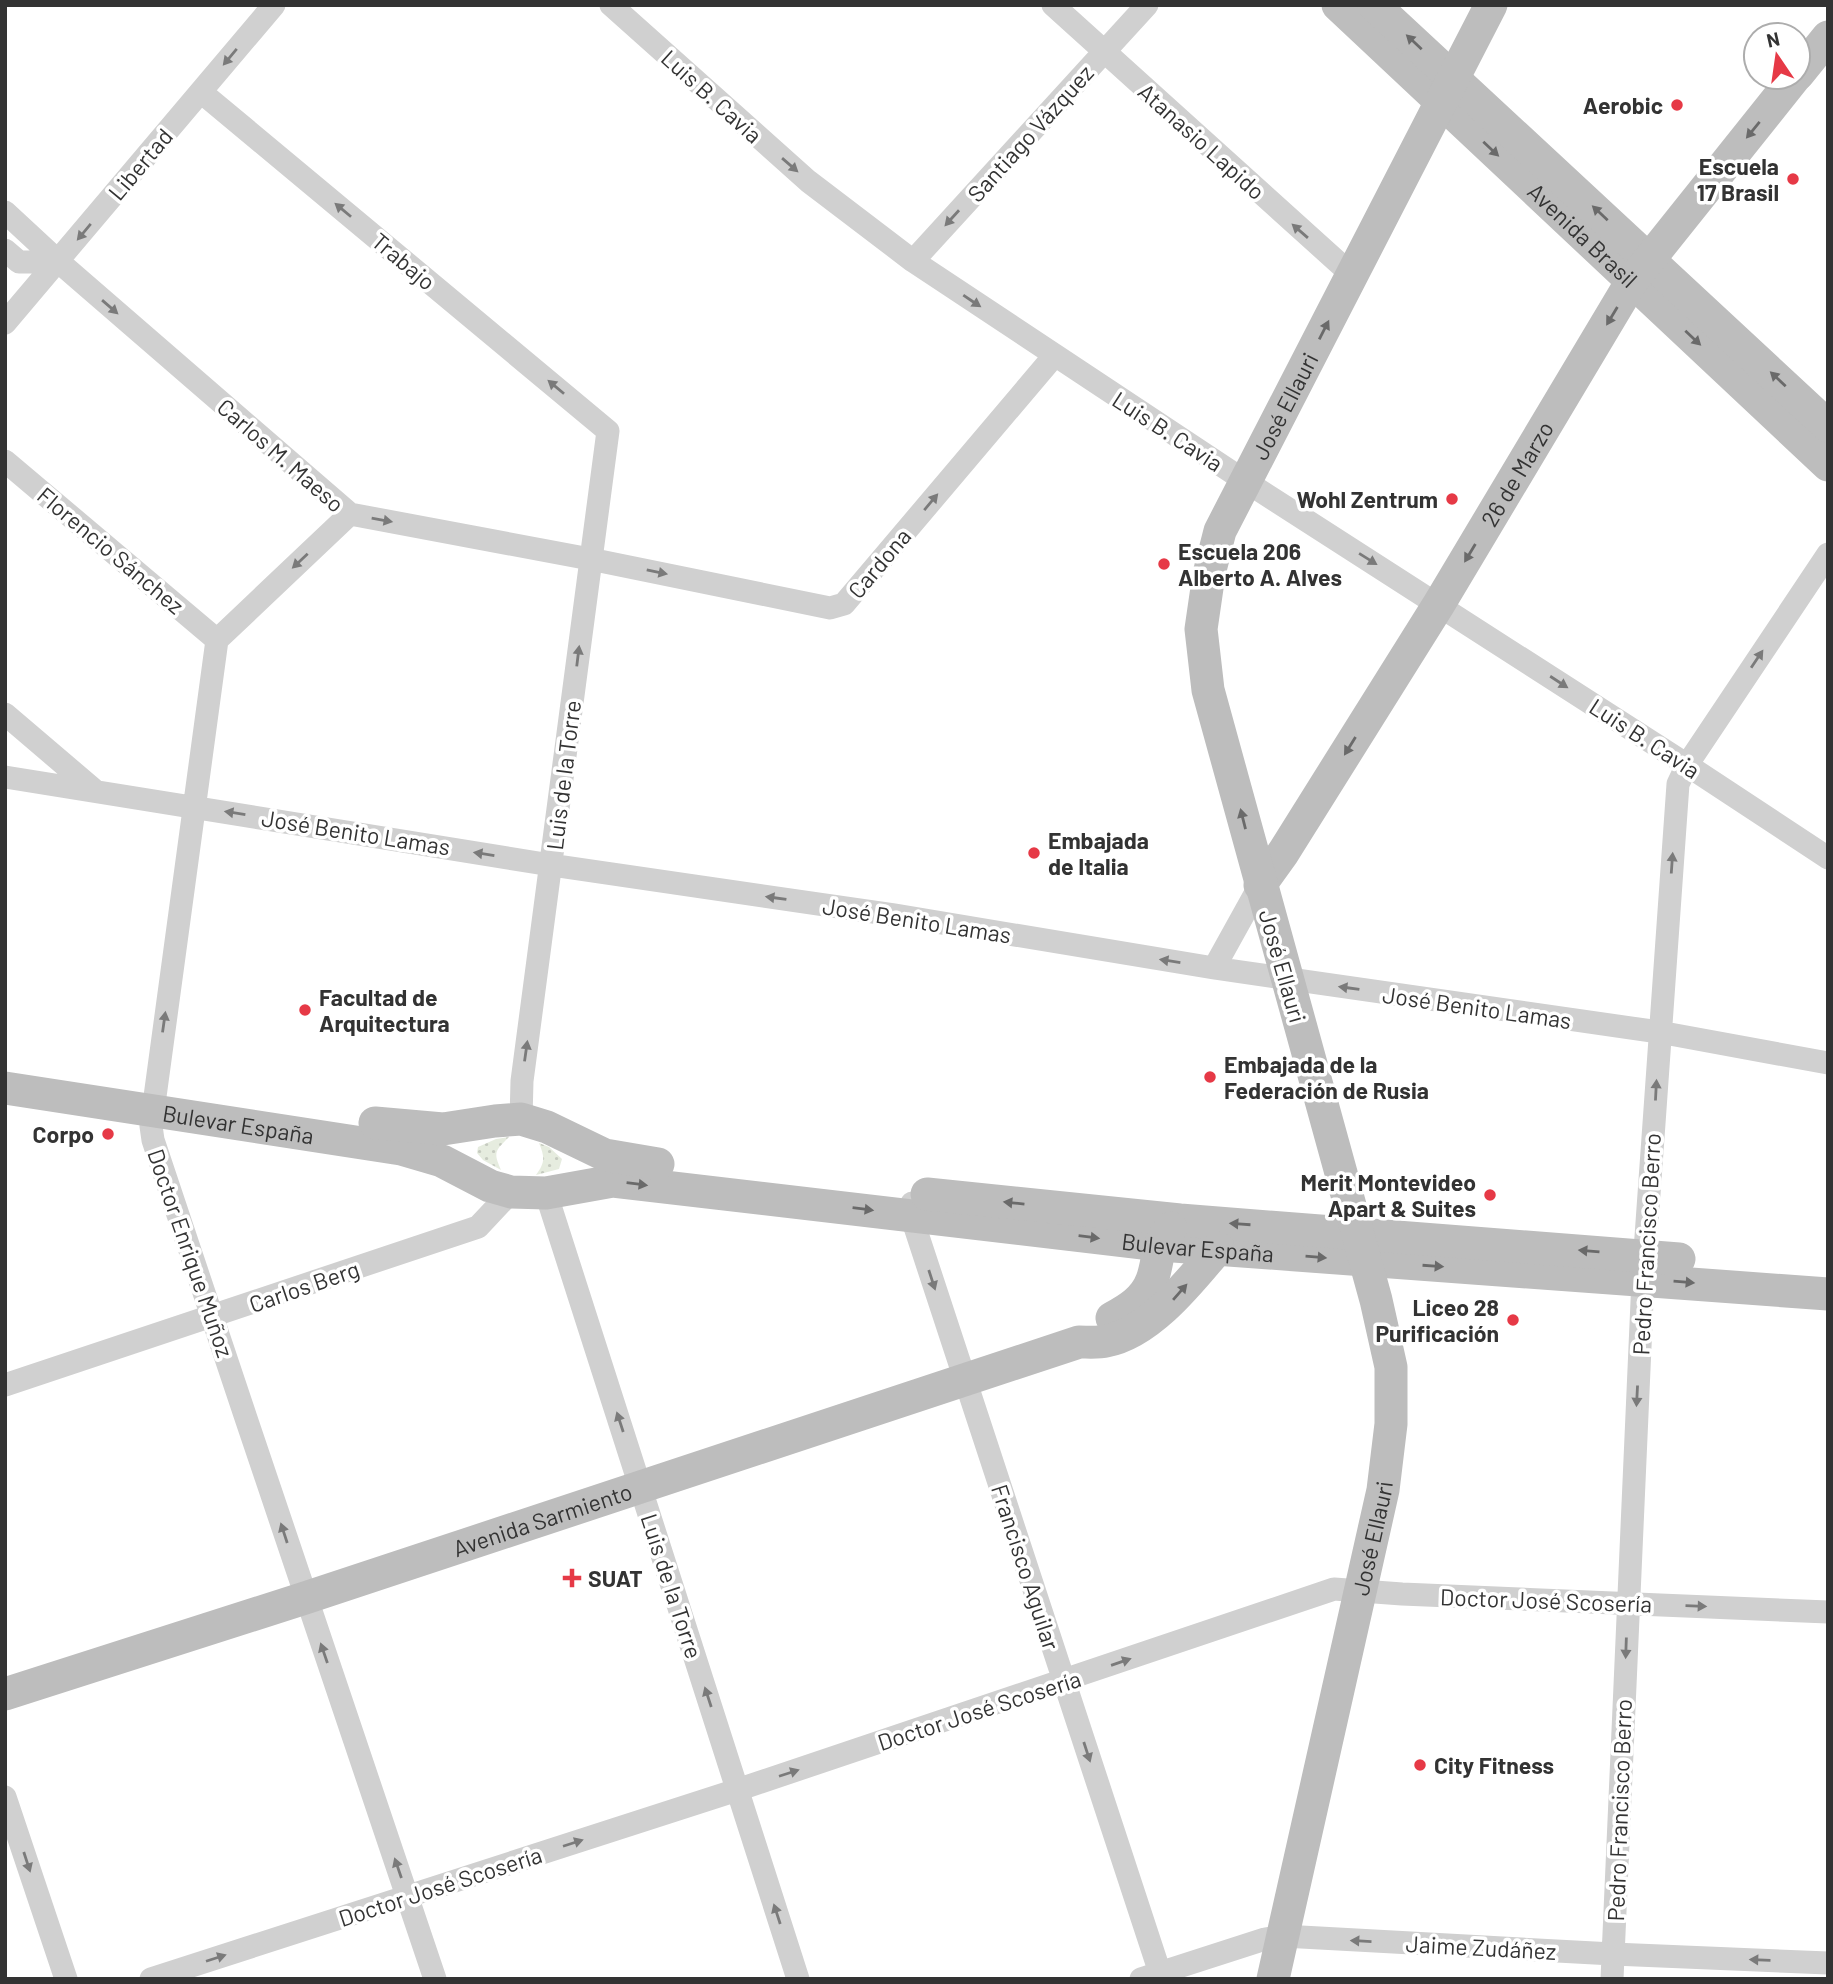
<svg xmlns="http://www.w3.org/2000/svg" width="1833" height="1984" font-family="Barlow,sans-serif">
	<defs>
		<pattern id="grass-dots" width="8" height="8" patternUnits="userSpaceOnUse" patternTransform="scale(1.75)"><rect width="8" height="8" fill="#e6ecdf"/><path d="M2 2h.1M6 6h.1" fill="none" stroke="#c6cbc0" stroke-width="1.8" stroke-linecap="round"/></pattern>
	</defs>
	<rect width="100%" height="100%" fill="#fff"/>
	<path fill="url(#grass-dots)" d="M509,1137c-14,14 -16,15 -8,33l-18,-10 -6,-7 1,-6 18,-8z
		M539,1143l10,4 13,12 -3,10 -23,6c9,-12 9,-18 3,-32z"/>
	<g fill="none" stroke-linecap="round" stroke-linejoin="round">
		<path stroke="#d0d0d0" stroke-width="23" d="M611,5l197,176 105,80 332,220 442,284 141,93
			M1053,5l299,270
			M201,92l407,339 -86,650 -1,38
			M5,212l54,50 291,252 240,45 240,49 14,-4 210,-248
			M5,250l14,12h40
			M913,261l234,-256
			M5,323l269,-318
			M5,461l212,179
			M350,514l-133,126 -66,486 2,14c93,280 188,559 282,839
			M5,714l88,75
			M5,777l546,88 343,50 320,53 445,64 169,31
			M1214,968l46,-83
			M546,1193l252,786
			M912,1203l-1,12 251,764
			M5,1385l473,-158 33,-35
			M5,1797l61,182
			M151,1979l586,-189 597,-201 68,5 426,18
			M1141,1979l124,-40 18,-3 330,18 215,9
			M1612,1979l31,-700 35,-495 9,-19 141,-211"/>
		<g stroke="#bdbdbd" stroke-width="33">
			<path id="s1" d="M1338,5l490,460"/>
			<path d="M1374,5l454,421"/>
			<path d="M1798,74l30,-37"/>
			<path id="s2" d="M1260,885l23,-32 156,-249 193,-323 163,-204"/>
			<path id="s3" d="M5,1088l396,61 41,12 48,25 21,6 35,1 67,-12 547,64 668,49"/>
			<path d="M375,1123l68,6 52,-8 26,-2 26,8 58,28 53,9"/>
			<path d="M927,1194l253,26 499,39"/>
			<path d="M1112,1318c17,-9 33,-19 40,-38 7,-18 4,-38 19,-52"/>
			<path id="s4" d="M5,1694l300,-96 774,-256c9,0 19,1 27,-1 44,-8 85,-61 112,-93"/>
			<path id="s5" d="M1273,1979l110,-489 8,-66v-57l-15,-67 -168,-610 -7,-61 8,-55 11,-43 271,-526"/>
		</g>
	</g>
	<defs><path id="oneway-solid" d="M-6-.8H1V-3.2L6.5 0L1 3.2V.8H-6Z" transform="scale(1.75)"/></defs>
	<g fill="#6a6a6a">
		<use href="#oneway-solid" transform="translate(1414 42) rotate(-137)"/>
		<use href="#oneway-solid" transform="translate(1753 130) rotate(129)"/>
		<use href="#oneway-solid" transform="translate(1491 149) rotate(43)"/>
		<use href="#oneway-solid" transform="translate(1600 213) rotate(-137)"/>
		<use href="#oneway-solid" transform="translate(1612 316) rotate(121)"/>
		<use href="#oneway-solid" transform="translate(1324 330) rotate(-63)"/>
		<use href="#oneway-solid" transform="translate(1693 338) rotate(43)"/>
		<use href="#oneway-solid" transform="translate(1778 379) rotate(-137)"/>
		<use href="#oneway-solid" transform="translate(1470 553) rotate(121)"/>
		<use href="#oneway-solid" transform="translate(1350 746) rotate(122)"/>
		<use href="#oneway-solid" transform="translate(1243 819) rotate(-104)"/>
		<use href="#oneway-solid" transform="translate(637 1184) rotate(7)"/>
		<use href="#oneway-solid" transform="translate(1014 1203) rotate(-174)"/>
		<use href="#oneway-solid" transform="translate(863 1209) rotate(7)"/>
		<use href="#oneway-solid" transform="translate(1240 1224) rotate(-176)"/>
		<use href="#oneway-solid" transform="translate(1089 1237) rotate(7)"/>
		<use href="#oneway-solid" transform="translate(1589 1251) rotate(-175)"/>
		<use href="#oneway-solid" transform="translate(1316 1257) rotate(5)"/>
		<use href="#oneway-solid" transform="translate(1433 1266) rotate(4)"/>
		<use href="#oneway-solid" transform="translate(1684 1282) rotate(5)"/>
		<use href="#oneway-solid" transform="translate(1180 1292) rotate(-49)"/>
	</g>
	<g fill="#7a7a7a">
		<use href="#oneway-solid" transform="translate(230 57) rotate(130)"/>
		<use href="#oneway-solid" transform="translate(790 165) rotate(41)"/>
		<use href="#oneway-solid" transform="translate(343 210) rotate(-140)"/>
		<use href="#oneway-solid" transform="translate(952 218) rotate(132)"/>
		<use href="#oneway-solid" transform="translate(1300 231) rotate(-139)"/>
		<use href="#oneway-solid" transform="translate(84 232) rotate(130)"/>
		<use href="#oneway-solid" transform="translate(972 301) rotate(34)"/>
		<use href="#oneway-solid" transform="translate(110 307) rotate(41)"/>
		<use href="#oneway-solid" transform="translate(556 387) rotate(-140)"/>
		<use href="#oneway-solid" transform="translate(931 502) rotate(-50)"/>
		<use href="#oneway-solid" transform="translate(382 520) rotate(10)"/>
		<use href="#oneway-solid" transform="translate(1368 559) rotate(32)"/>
		<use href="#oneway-solid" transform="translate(300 561) rotate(137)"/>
		<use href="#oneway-solid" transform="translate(657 572) rotate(12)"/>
		<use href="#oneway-solid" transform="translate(578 656) rotate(-83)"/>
		<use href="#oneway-solid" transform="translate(1757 659) rotate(-56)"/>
		<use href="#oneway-solid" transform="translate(1559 682) rotate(33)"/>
		<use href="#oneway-solid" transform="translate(235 813) rotate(-171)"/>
		<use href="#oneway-solid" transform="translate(484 854) rotate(-171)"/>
		<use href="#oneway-solid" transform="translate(1672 863) rotate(-86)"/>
		<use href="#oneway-solid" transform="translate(776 898) rotate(-172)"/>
		<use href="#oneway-solid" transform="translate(1170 961) rotate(-171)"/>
		<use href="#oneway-solid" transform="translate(1349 988) rotate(-172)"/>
		<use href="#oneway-solid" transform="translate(164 1022) rotate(-82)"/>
		<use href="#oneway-solid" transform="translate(526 1051) rotate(-82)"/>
		<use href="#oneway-solid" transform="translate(1656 1090) rotate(-87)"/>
		<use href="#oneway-solid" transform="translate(932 1280) rotate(72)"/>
		<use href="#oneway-solid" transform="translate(1637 1396) rotate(93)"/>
		<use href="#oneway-solid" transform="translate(620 1422) rotate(-108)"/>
		<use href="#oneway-solid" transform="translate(284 1533) rotate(-108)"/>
		<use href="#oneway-solid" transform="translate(1696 1606) rotate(2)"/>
		<use href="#oneway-solid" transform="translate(1626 1648) rotate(92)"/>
		<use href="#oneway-solid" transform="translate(324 1653) rotate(-109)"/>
		<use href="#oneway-solid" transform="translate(1121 1662) rotate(-19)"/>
		<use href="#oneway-solid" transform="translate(708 1697) rotate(-108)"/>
		<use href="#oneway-solid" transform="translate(1087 1752) rotate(72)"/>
		<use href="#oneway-solid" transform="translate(789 1773) rotate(-18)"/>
		<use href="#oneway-solid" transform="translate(573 1843) rotate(-18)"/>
		<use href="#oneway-solid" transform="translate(27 1862) rotate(72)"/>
		<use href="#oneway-solid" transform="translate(398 1868) rotate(-109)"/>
		<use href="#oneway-solid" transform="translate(777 1914) rotate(-108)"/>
		<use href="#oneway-solid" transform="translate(1361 1941) rotate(-177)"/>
		<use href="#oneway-solid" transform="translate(216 1958) rotate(-18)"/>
		<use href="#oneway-solid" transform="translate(1760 1960) rotate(-178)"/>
	</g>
	<g fill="#e63946" stroke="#fff" stroke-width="2.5">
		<circle cx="1677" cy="105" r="7"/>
		<circle cx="1793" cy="179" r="7"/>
		<circle cx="1452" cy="499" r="7"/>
		<circle cx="1164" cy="564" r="7"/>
		<circle cx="1034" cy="853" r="7"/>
		<circle cx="305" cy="1010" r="7"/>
		<circle cx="1210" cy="1077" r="7"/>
		<circle cx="108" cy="1134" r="7"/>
		<circle cx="1490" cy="1195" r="7"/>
		<circle cx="1513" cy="1320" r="7"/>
		<path d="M568.5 1567.5h7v7h7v7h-7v7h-7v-7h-7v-7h7z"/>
		<circle cx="1420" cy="1765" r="7"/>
	</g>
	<g text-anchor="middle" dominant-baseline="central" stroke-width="7" stroke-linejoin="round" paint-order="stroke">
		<g font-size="23" fill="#333" stroke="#fff">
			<text transform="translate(712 96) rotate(42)">Luis B. Cavia</text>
			<text transform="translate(1030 133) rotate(-48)">Santiago Vázquez</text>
			<text transform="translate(1202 141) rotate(42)">Atanasio Lapido</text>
			<text transform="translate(140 164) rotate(-50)">Libertad</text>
			<text stroke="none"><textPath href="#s1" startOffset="336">Avenida Brasil</textPath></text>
			<text transform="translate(404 261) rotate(40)">Trabajo</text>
			<text stroke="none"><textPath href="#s5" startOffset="1628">José Ellauri</textPath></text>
			<text transform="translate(1168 431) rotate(33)">Luis B. Cavia</text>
			<text transform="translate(281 455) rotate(41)">Carlos M. Maeso</text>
			<text stroke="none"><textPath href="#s2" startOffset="485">26 de Marzo</textPath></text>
			<text transform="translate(111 550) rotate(40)">Florencio Sánchez</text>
			<text transform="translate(879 563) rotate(-50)">Cardona</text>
			<text transform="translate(1645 738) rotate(33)">Luis B. Cavia</text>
			<text transform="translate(563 775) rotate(-83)">Luis de la Torre</text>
			<text transform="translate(356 832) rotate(9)">José Benito Lamas</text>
			<text transform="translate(917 920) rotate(9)">José Benito Lamas</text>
			<text transform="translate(1283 966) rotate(74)">José Ellauri</text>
			<text transform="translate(1477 1007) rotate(8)">José Benito Lamas</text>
			<text stroke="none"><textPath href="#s3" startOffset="236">Bulevar España</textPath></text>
			<text transform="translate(1646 1244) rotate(-87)">Pedro Francisco Berro</text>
			<text stroke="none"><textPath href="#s3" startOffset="1211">Bulevar España</textPath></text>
			<text transform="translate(191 1253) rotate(71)">Doctor Enrique Muñoz</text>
			<text transform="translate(304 1286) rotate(-19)">Carlos Berg</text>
			<text stroke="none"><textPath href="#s4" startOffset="565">Avenida Sarmiento</textPath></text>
			<text stroke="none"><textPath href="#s5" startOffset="452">José Ellauri</textPath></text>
			<text transform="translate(1026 1567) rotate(72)">Francisco Aguilar</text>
			<text transform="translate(672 1586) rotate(72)">Luis de la Torre</text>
			<text transform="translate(1546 1600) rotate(2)">Doctor José Scosería</text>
			<text transform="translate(979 1710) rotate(-18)">Doctor José Scosería</text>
			<text transform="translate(1619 1810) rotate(-88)">Pedro Francisco Berro</text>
			<text transform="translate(440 1886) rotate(-18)">Doctor José Scosería</text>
			<text transform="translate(1481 1947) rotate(3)">Jaime Zudáñez</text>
		</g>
		<g font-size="23" font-weight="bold" fill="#333" stroke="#fff" text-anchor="end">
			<text x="1663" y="105">Aerobic</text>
			<text x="1779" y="166">Escuela<tspan x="1779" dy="26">17 Brasil</tspan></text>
			<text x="1438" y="499">Wohl Zentrum</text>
			<text x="1178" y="551" text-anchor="start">Escuela 206<tspan x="1178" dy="26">Alberto A. Alves</tspan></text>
			<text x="1048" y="840" text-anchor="start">Embajada<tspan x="1048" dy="26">de Italia</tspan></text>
			<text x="319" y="997" text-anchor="start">Facultad de<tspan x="319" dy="26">Arquitectura</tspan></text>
			<text x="1224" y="1064" text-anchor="start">Embajada de la<tspan x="1224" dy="26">Federación de Rusia</tspan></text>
			<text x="94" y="1134">Corpo</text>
			<text x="1476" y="1182">Merit Montevideo<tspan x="1476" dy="26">Apart &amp; Suites</tspan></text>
			<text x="1499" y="1307">Liceo 28<tspan x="1499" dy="26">Purificación</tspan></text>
			<text x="588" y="1578" text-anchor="start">SUAT</text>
			<text x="1434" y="1765" text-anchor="start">City Fitness</text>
		</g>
	</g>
	<rect width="1833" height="1984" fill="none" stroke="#333333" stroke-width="14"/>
	<g transform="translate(1777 56) rotate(347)"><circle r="33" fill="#ffffff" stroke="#adadad" stroke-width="2"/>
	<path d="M0-5L12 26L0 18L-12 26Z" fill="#e63946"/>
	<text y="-10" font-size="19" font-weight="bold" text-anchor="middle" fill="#333333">N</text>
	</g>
</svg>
